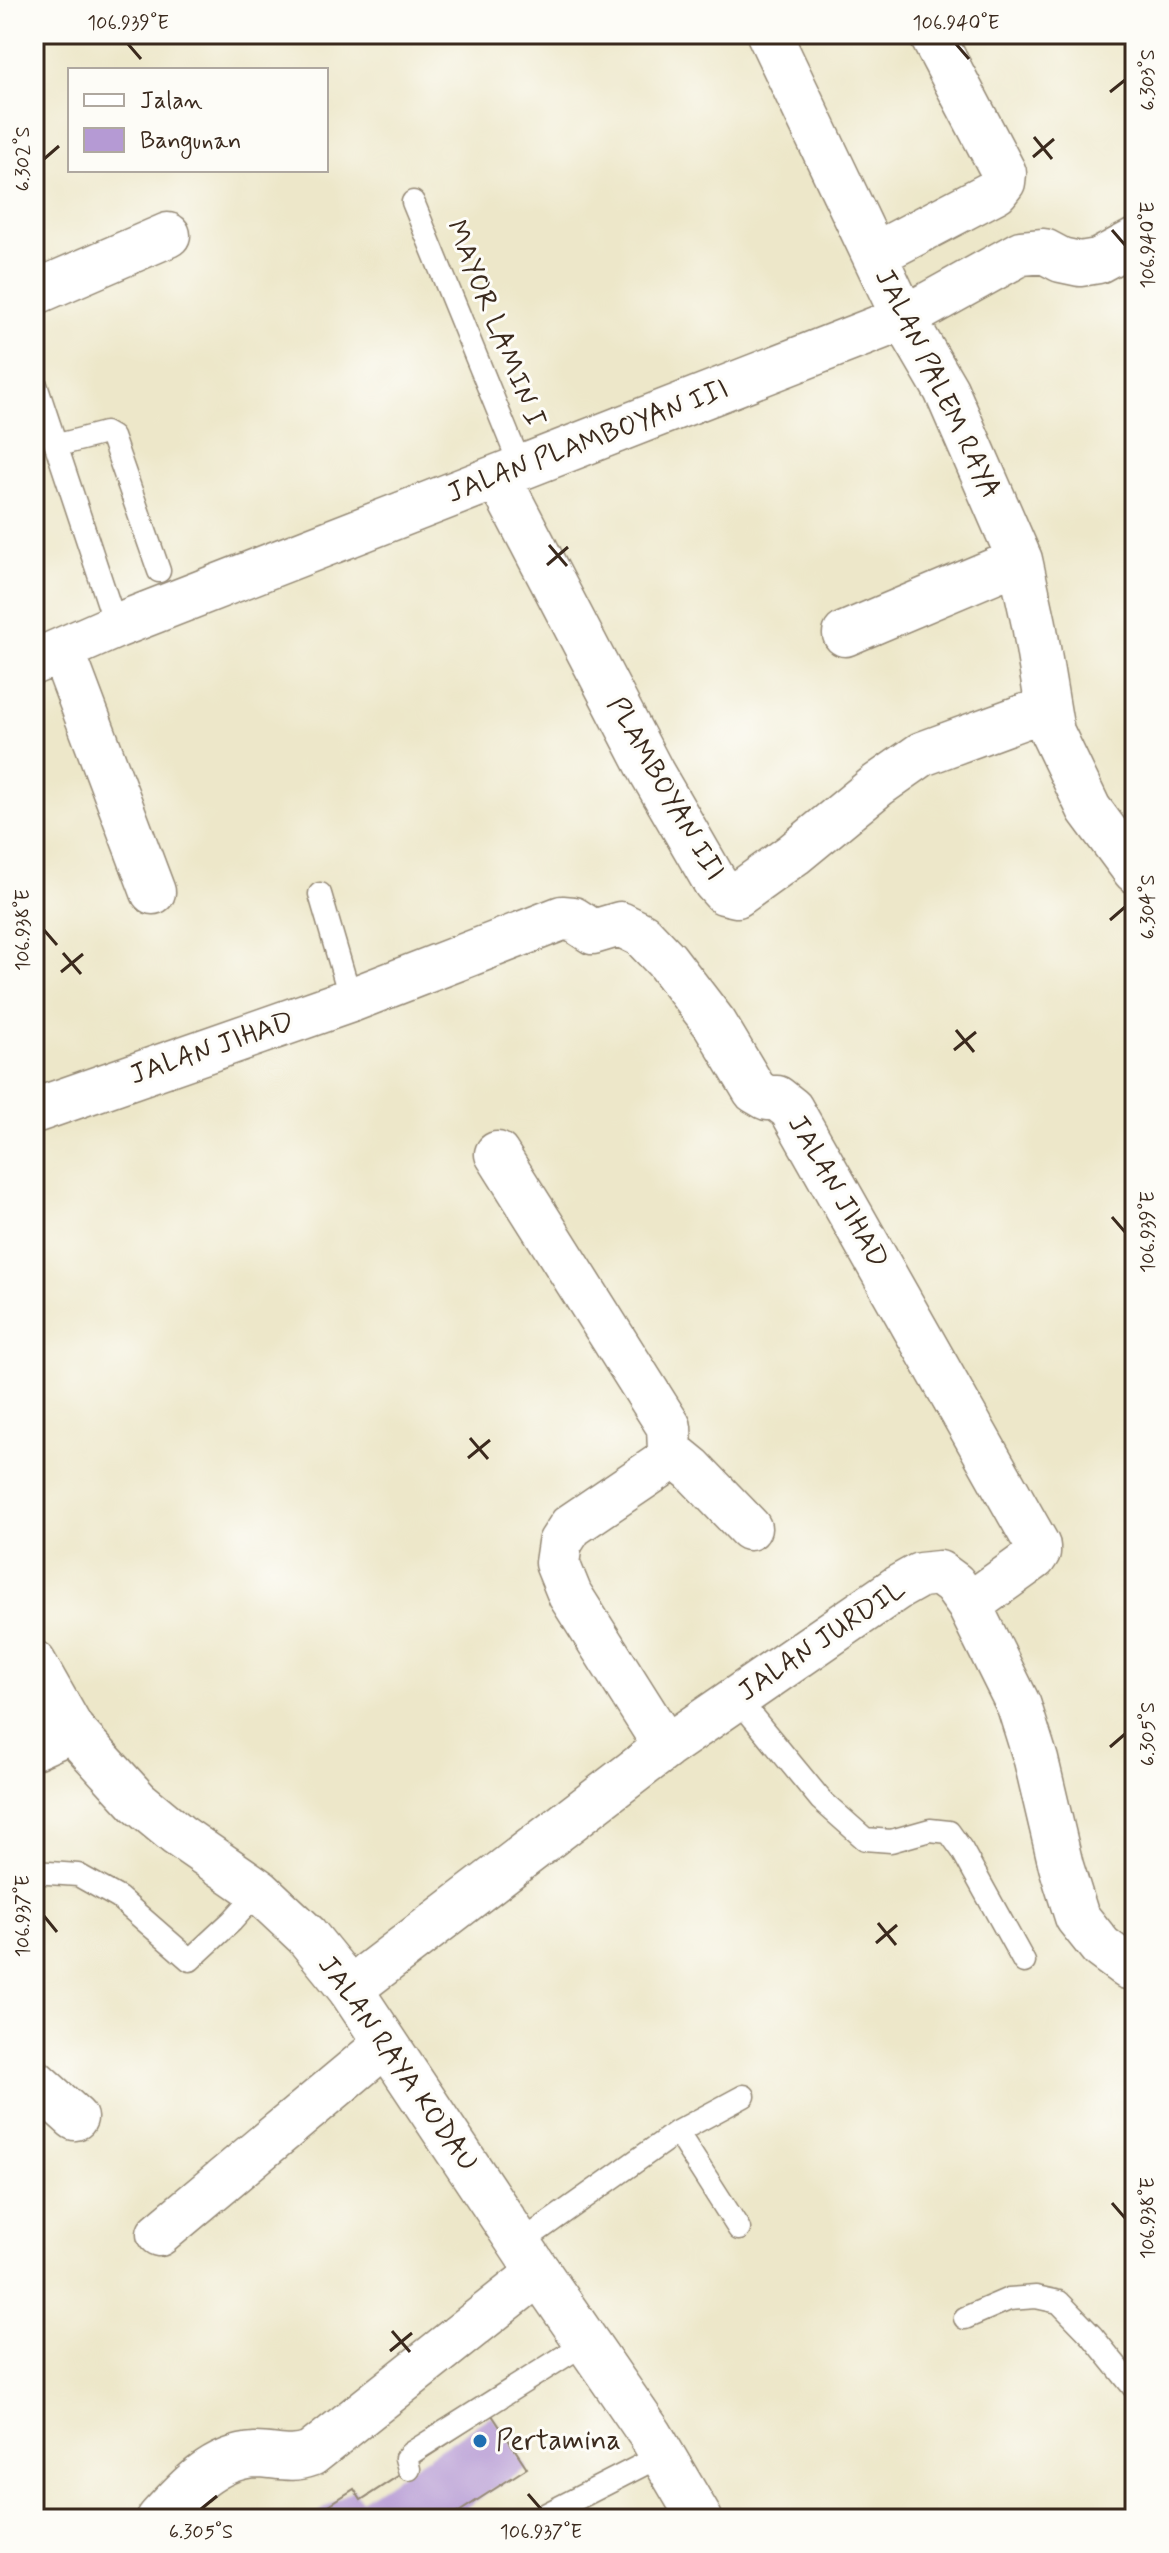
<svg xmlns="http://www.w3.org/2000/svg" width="1169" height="2553" font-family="Mynerve,sans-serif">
	<rect width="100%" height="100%" fill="#fdfcf7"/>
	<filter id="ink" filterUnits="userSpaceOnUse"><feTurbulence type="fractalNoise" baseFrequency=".0125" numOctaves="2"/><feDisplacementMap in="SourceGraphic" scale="16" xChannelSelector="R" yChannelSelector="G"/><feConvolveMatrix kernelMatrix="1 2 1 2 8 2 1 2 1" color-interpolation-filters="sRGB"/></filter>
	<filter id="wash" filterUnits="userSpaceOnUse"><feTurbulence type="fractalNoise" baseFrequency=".006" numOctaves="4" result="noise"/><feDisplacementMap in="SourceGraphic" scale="32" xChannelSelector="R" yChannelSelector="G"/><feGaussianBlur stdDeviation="1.8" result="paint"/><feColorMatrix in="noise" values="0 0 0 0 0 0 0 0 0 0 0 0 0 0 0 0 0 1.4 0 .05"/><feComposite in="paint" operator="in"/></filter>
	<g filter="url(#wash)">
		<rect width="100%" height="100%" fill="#ede7c9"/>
		<g id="blocks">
			<path fill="#b59ad4" d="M492,2415l35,53 -79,51h-130l-3,-5 39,-25 7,11z"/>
		</g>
	</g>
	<g filter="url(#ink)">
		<use href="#blocks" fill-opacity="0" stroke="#948874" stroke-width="2"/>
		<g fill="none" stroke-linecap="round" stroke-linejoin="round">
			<defs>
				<path id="service" d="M413,202l108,265
					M34,379l82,247
					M58,445l47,-12 7,4 47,134
					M320,894l31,106
					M737,1698l84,102 44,39 26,2 39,-11 19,2 13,18 62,112
					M34,1872l44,3 41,23 71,62 42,-39 27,-30
					M677,2132l62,97
					M519,2244l158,-112 67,-36
					M965,2318l44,-19 27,-2 23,5 33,34 43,53
					M409,2469l-3,-11 5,-5 176,-111
					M537,2519l125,-64"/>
				<path id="minor" d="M769,34l135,284 42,72 74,170 14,64 18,108 37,77 46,62
					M874,255l122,-64 7,-9 1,-9 -73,-139
					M34,293l134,-58
					M498,477l154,296 63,109 9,10 13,3 57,-41 84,-69 44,-31 125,-46
					M845,634l175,-74
					M62,650l91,242
					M34,662l82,-36 788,-308 117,-65 23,-2 17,9 19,4 18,-3 37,-20
					M34,1111l317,-111 211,-82 11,1 20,13 27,-8 22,11 24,25 49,64 40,67 12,7h10l14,11 247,437v6l-4,6 -65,47
					M497,1154l172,273 1,24 -6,12 -93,63 -11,17 -3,20 13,32 96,152
					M670,1451l22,18 57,59
					M34,1747l38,-17
					M350,1989l316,-242 231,-159 23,-13 19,-2 15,11 15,21 50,101 17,54 25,106 16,51 24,30 27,20h7
					M34,2081l41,37
					M159,2234l227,-190
					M159,2519c25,-28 55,-62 96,-64 22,0 34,7 56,-1l228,-181"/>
				<path id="tertiary" d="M34,1663l38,67 66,72 40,33 81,56 47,44 44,54 189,284 111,161 50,85"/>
			</defs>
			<use href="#service" stroke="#948874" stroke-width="25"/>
			<use href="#minor" stroke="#948874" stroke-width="47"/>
			<use href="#tertiary" stroke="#948874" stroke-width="47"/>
			<use href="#service" stroke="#fff" stroke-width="22"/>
			<use href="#minor" stroke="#fff" stroke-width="44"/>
			<use href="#tertiary" stroke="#fff" stroke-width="44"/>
		</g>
	</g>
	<path fill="none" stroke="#3b2a1e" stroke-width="3" d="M128,44l13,15M956,44l13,15M1110,92l15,-12M1034,137l18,22M1033,157l21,-18M44,159l15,-13M1112,230l13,15M549,545l18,21M547,565l21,-18M1110,920l15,-13M44,930l13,15M63,953l18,21M61,972l22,-18M956,1030l18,22M954,1050l22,-18M1112,1217l13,15M470,1438l18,21M468,1458l22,-18M1110,1747l15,-13M44,1916l13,16M878,1923l18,22M876,1943l21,-18M1112,2203l13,15M392,2331l18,21M390,2351l22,-18M528,2494l13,15M201,2509l16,-13"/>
	<circle fill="#1f6fb2" stroke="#fdfcf7" stroke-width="3" cx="480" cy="2441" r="8"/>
	<g text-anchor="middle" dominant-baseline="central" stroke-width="6" stroke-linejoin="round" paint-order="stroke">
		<g font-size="28" fill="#3b2a1e" stroke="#fdfcf7">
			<text transform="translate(495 324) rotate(68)">MAYOR LAMIN I</text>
			<text transform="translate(937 384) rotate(64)">JALAN PALEM RAYA</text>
			<text transform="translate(588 442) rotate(-21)">JALAN PLAMBOYAN III</text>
			<text transform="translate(665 789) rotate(60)">PLAMBOYAN III</text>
			<text transform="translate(212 1049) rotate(-19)">JALAN JIHAD</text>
			<text transform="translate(837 1192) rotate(60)">JALAN JIHAD</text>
			<text transform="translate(822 1641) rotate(-34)">JALAN JURDIL</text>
			<text transform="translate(397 2064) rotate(55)">JALAN RAYA KODAU</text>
		</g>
		<g font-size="28" fill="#3b2a1e" stroke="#fdfcf7" text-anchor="start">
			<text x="496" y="2441">Pertamina</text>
		</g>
	</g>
	<rect width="1169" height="2553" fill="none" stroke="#fdfcf7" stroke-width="88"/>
	<rect x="68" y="68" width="260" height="104" fill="#fdfcf7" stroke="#afa8a0" stroke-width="2"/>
	<rect x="84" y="94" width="40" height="12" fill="#ffffff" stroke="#afa8a0" stroke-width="2"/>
	<text x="140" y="108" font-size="24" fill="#3b2a1e">Jalan</text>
	<rect x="84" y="128" width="40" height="24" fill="#b59ad4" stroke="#afa8a0" stroke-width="2"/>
	<text x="140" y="148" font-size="24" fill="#3b2a1e">Bangunan</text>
	<rect x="44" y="44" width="1081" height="2465" fill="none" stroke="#3b2a1e" stroke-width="3"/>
	<g font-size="20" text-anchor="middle" fill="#3b2a1e">
		<text x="128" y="29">106.939°E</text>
		<text x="956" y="29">106.940°E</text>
		<text transform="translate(1147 80) rotate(-90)" y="7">6.303°S</text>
		<text transform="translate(22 159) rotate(-90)" y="7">6.302°S</text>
		<text transform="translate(1147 245) rotate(-90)" y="7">106.940°E</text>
		<text transform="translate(1147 907) rotate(-90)" y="7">6.304°S</text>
		<text transform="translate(22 930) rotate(-90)" y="7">106.938°E</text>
		<text transform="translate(1147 1232) rotate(-90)" y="7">106.939°E</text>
		<text transform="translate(1147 1734) rotate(-90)" y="7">6.305°S</text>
		<text transform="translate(22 1916) rotate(-90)" y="7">106.937°E</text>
		<text transform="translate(1147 2218) rotate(-90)" y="7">106.938°E</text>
		<text x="201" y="2538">6.305°S</text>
		<text x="541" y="2538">106.937°E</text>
	</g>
</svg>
